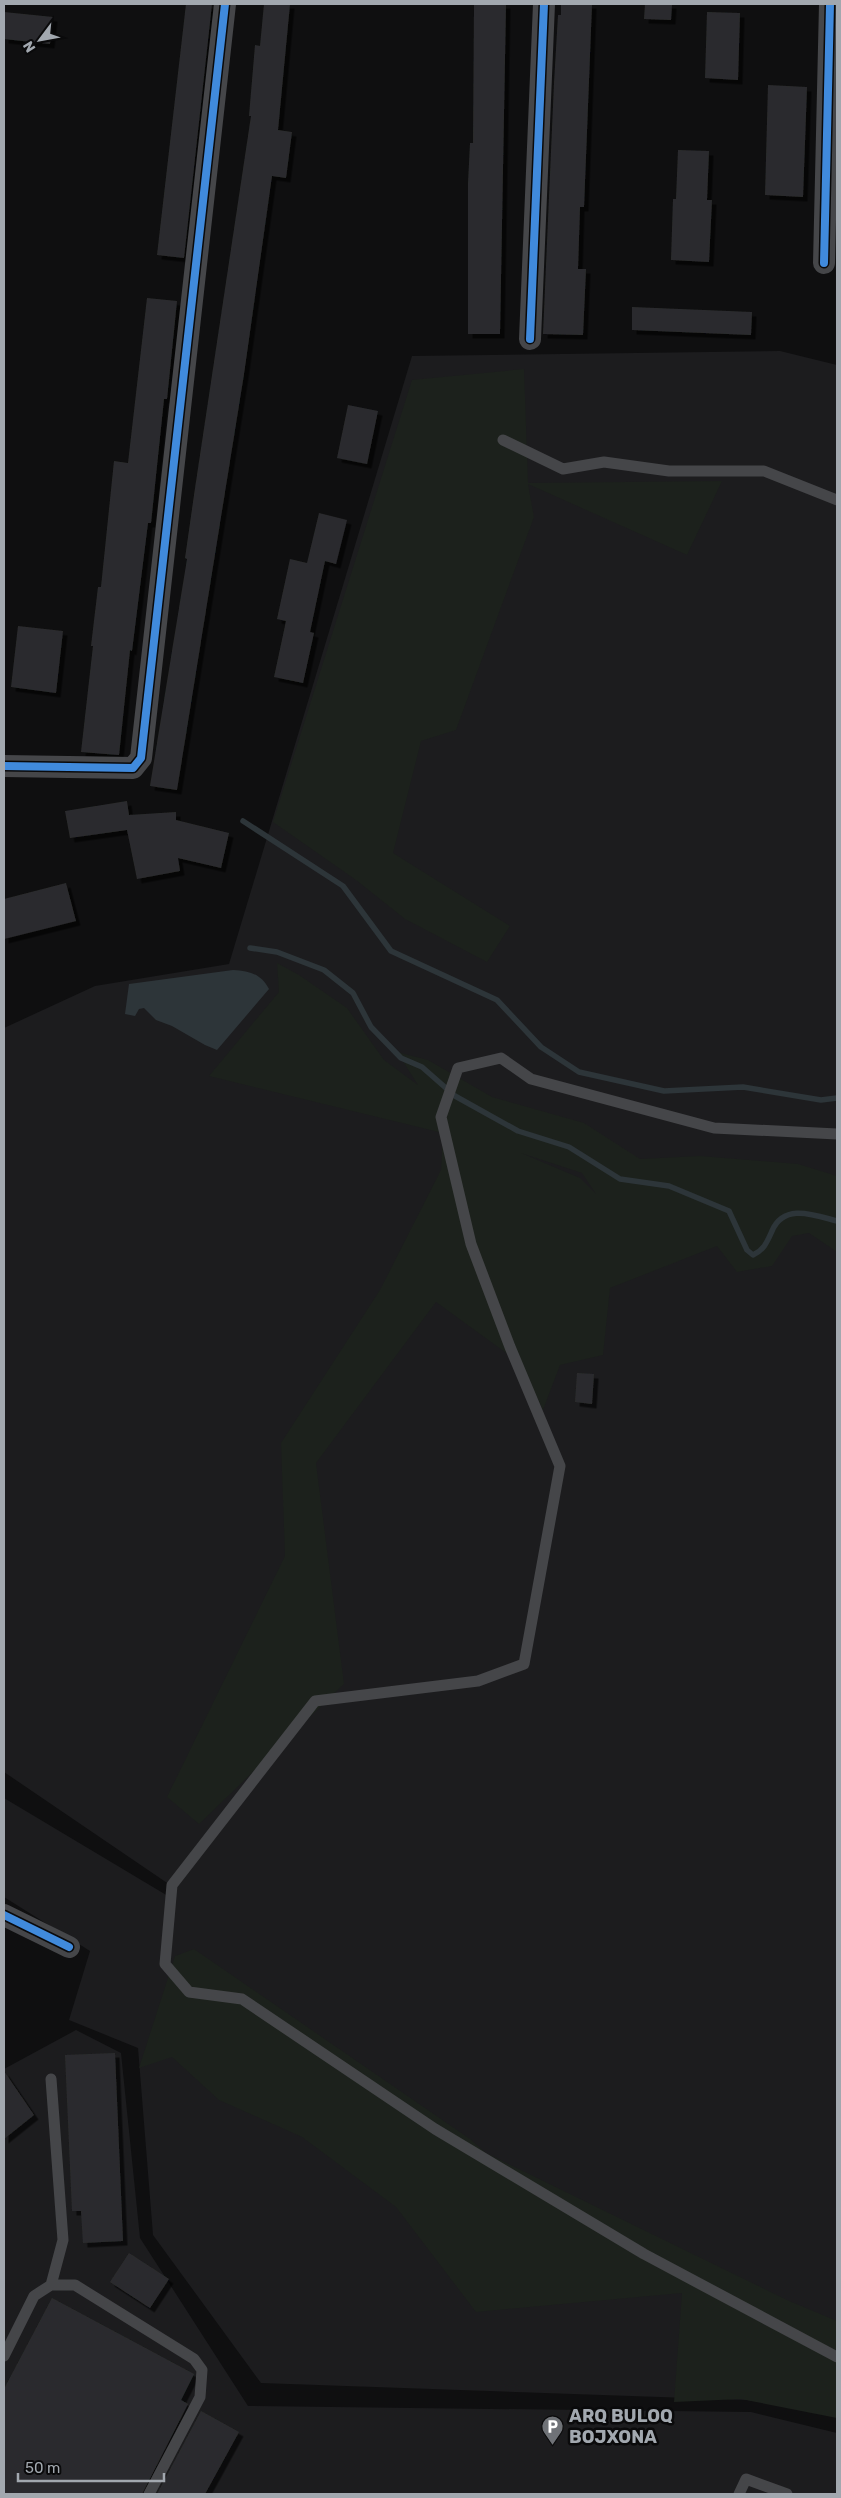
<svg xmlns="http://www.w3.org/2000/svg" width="841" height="2498" font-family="Rubik,sans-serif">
	<defs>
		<filter id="shadow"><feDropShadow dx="4.5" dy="4.5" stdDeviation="0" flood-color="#0009"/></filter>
	</defs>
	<rect width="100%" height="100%" fill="#0f0f10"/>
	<path fill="#1c1c1e" d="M780,351l57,14v2048l-90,-13 -486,-17 -108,-148 -15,-187 -69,-28 21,-69 -86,-54v-99l169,101 3,-10 -172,-117v-744l91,-42 134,-22 183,-608z
		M76,2030l45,23 19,185 108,168 503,6 86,21v61h-833v-425z"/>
	<path fill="#1c211c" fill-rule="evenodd" d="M524,369l4,114 194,-2 -35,74 -159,-71 6,33 -78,213 -35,11 -28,112 117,73 -23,36 -82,-43 -49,-39 -83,-58 139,-442z
		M277,963l22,12 48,33 37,52 34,25 -21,-33 31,8 64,37 92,26 56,36 60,-3 98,8 39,12v76l-28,-19 -17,3 -20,30 -35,6 -20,-26 -107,42 -7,67 -43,10 -17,45 -23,-47 -84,-61 -120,161 28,221 -145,140 -32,-27 118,-241 -4,-113 99,-153 61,-120 2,-37 -234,-57 70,-84zM521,1153l61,20 14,21 -16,-16z
		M194,1949l276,190 16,14 301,147 50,21v97l-96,-19 -67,3 8,-109 -206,19 -80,-105 -94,-70 -83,-37 -47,-43 -33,11 36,-112z"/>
	<path fill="#2d3539" d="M233,970c17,1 28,4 36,19l-52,61 -12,-5 -33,-19 -16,-6 -12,-12 -5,1 -4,7 -10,-2 4,-30z"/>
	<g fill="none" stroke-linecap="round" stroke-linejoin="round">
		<path stroke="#2d3539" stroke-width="5.5" d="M243,821l100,65 48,65 106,49 44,47 38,25 85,19 79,-4 78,13 16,-2
			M250,948l27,4 47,18 29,23 18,34 30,31 21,9 33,29 63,35 51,16 51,32 49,7 60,25 18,39 6,5c11,-5 14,-13 19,-24 12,-28 42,-16 65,-10"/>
	</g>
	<path fill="#2b2c2d" filter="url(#shadow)" d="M186,4h26l-28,254 -27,-3z
		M264,4h26l-12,126 14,2 -6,46 -14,-2 -28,198 -67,416 -27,-4 37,-227 -2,-1 9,-63 57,-379h-2l6,-71 5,1z
		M474,4h32l-6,330h-32v-151l2,-40h3z
		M561,4h31l-8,203h-4l-2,62h8l-3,66 -40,-1 11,-251 4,-68h3z
		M645,4h27l-1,16 -27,-1z
		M4,12l49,5 -3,27 -46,-5z
		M707,12l33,1 -2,67 -33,-2z
		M768,85l39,2 -4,110 -38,-2z
		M678,150l31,1 -2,49h5l-3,62 -38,-2 2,-61h3z
		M147,298l30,3 -10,98h-3l-13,124h-3l-16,128 -2,-1 -11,105 -38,-3 12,-106h-2l7,-59h3l13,-126 14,2z
		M632,307l120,5 -1,23 -119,-5z
		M348,405l30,6 -11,53 -30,-6z
		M319,513l28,7 -11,44 -11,-3 -15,71 4,1 -11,50 -29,-6 12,-56 -9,-2 13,-60 17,4z
		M18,626l45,5 -7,62 -45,-6z
		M127,801l2,14 47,-3v8l53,13 -8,35 -43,-10 2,13 -43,8 -10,-49 -57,8 -5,-27z
		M66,883l10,38 -72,18v-40z
		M577,1373l17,1 -2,30 -17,-2z
		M115,2053l8,188 -40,2 -2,-32h-9l-7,-156z
		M4,2071l30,44 -30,24z
		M129,2253l40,26 -19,29 -40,-26z
		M52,2298l142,76 -13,26 7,4 -46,90h-138v-105z
		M201,2411l38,21 -34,62h-48z"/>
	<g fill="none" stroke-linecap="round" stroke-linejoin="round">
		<path stroke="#454649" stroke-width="11" d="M503,440l60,29 41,-7 65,9h95l73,29
			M837,1134l-123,-6 -183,-49 -30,-21 -43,10 -17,49 30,127 39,103 50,119 -36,198 -46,17 -163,20 -143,184 -7,79 24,28 53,7 193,130 209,125 193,103
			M51,2285l12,-45 -12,-161
			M4,2356l30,-60 17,-11h24l119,74 8,11 -2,27 -51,97
			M739,2494l7,-15 41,15"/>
		<path stroke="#454649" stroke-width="22" d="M824,263l6,-259
			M530,339l14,-335
			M4,766l129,2 8,-10 84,-754
			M4,1915l65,32"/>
		<defs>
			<path id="cycleway" d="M824,263l6,-259
				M530,339l14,-335
				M4,766l129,2 8,-10 84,-754
				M4,1915l65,32"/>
		</defs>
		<use href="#cycleway" stroke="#0a0a0b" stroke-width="11"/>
		<use href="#cycleway" stroke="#408adc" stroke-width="8"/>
	</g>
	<defs>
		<symbol id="parking-pin" viewBox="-11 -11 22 30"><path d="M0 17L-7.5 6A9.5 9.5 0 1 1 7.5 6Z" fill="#6f7277" stroke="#0a0a0b"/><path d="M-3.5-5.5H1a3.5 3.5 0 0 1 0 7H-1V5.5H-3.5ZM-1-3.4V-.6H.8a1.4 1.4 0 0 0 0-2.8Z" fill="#fff"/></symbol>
	</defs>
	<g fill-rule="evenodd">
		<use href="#parking-pin" x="540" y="2414" width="25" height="34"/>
	</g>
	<g text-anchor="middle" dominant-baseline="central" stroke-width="5" stroke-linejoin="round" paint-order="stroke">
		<g font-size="18" font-weight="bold" fill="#a2a8af" stroke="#0a0a0b" text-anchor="start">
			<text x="569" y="2416">ARQ BULOQ<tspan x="569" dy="21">BOJXONA</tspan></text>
		</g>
	</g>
	<rect width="841" height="2498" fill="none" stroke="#a2a8af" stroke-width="10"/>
	<g transform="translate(40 40) rotate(238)" stroke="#0a0a0b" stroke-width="4" paint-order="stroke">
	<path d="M0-4L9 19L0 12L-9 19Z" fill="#a2a8af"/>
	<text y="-8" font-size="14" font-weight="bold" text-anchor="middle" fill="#a2a8af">N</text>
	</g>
	<path d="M18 2473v8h146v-8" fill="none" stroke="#a2a8af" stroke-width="2.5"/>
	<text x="25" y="2473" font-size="15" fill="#a2a8af" stroke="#0a0a0b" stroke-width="4" paint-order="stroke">50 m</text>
</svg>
